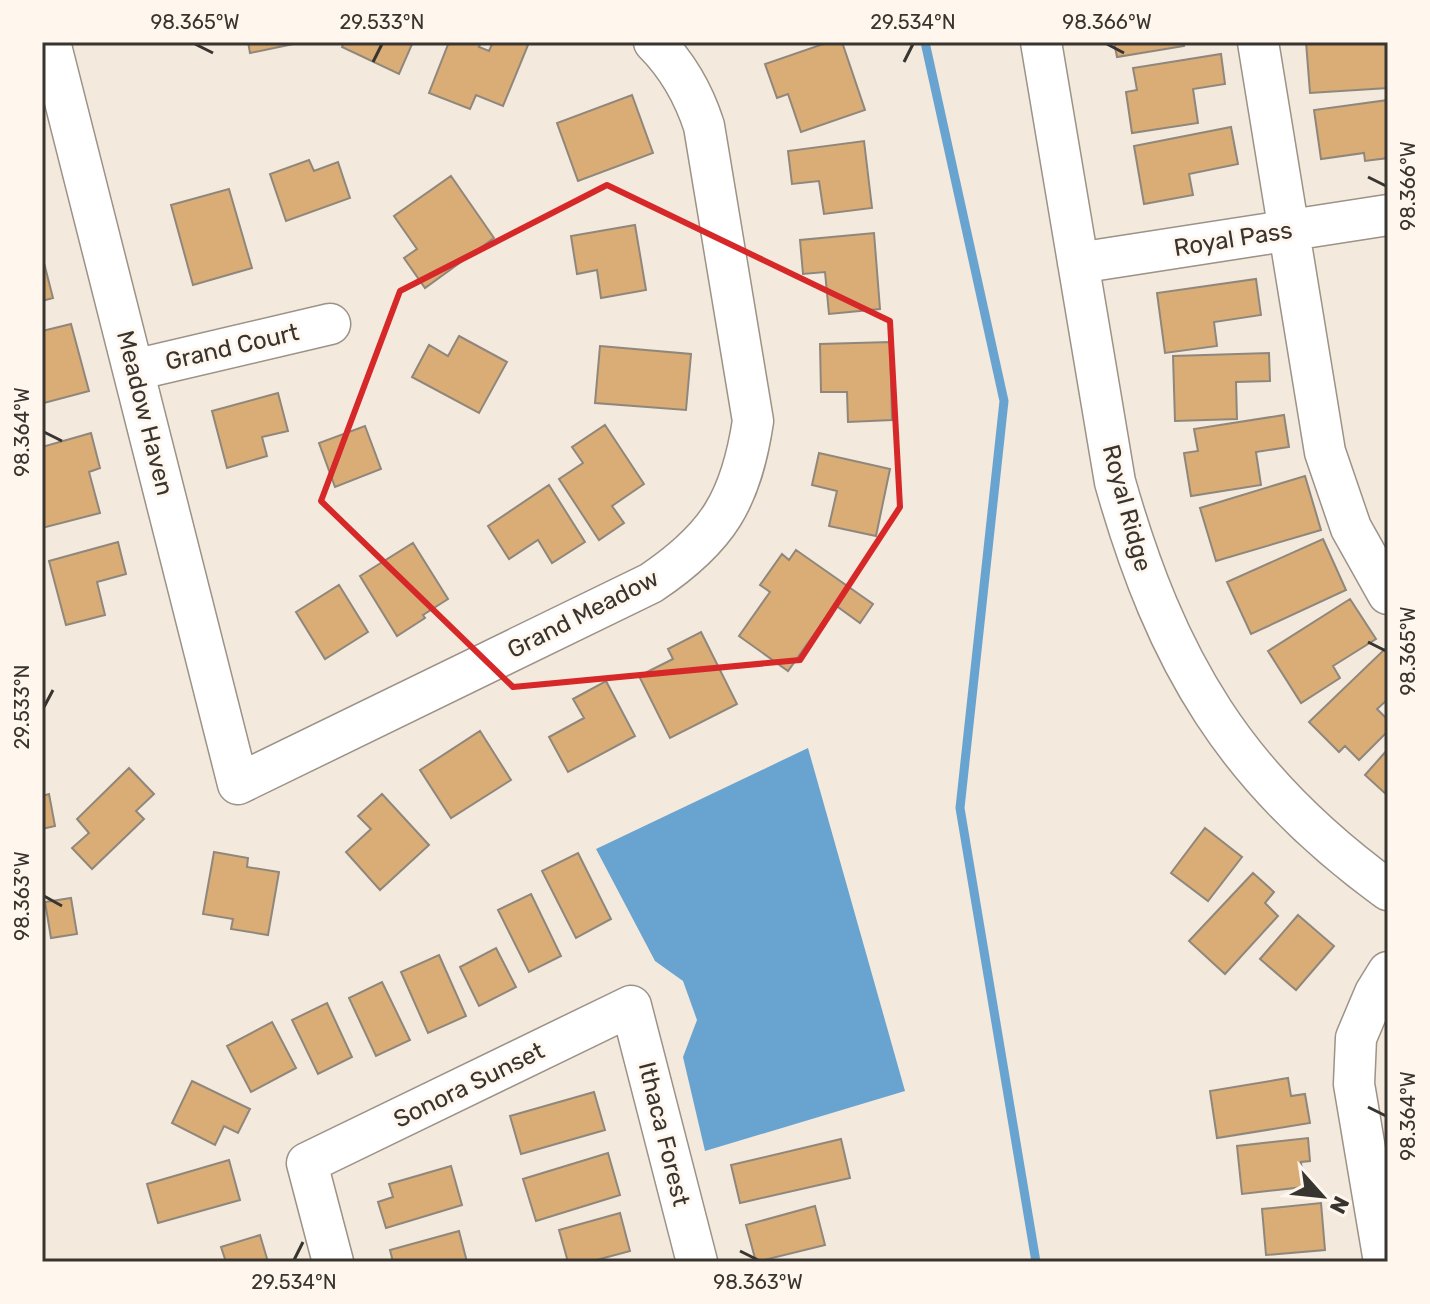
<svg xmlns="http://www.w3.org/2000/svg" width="1430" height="1304" font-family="Rubik,sans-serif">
	<rect width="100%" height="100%" fill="#f3e9dd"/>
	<path fill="#69a4d0" d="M808,748l97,343 -200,60 -22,-94 14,-37 -14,-39 -28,-20 -59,-112z"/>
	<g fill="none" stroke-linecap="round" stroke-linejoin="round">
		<path stroke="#69a4d0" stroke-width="9" d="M925,42l79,359 -44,407 76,454"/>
	</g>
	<path fill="#d9ad75" stroke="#90877c" stroke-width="2" d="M248,42h55l-53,11z
		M344,42h69l-14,32 -57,-27z
		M449,42h32l-2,5 10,4 4,-9h28l7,3 -25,61 -27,-11 -6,14 -41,-16z
		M829,42h13l23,68 -64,22 -13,-38 -11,4 -12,-34z
		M1114,42h69l1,4 -67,11z
		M1306,42h82v46l-78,5z
		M1221,54l4,30 -32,5 5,34 -66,10 -6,-41 11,-2 -4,-22z
		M632,95l21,58 -75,28 -21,-58z
		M1388,100v58l-23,3 -1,-8 -43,6 -7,-49z
		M1231,127l7,37 -49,10 4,21 -49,9 -10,-58z
		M864,141l8,67 -48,6 -5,-33 -27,3 -4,-33z
		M309,160l5,11 24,-9 12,36 -64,23 -16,-47z
		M451,176l43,62 -69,50 -21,-30 13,-9 -23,-33z
		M229,189l23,79 -59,17 -22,-80z
		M635,225l11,65 -45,8 -4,-28 -20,4 -6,-38z
		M874,233l6,76 -51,5 -4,-42 -22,2 -3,-34z
		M42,255l11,43 -11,3z
		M1256,279l5,36 -47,7 3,24 -52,7 -8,-60z
		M71,324l18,67 -45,12 -2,-72z
		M459,336l48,26 -28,51 -67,-36 17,-32 19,11z
		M890,342l2,78 -44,2 -1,-30h-26l-1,-48z
		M600,346l91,8 -5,56 -91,-7z
		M1269,353l1,28 -34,1 1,37 -62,2 -2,-65z
		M278,393l10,38 -26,6 5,19 -40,12 -15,-57z
		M1284,415l5,32 -33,5 5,33 -70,11 -7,-43 14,-2 -4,-22z
		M605,425l39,59 -32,22 12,17 -25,17 -40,-61 24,-16 -11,-16z
		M365,426l16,43 -46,18 -16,-44z
		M91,433l9,35 -11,4 11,41 -58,15v-81z
		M819,453l71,16 -14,67 -47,-10 8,-35 -25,-6z
		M1305,476l16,54 -105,31 -16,-53z
		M549,485l36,57 -33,21 -14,-23 -29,19 -21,-33z
		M1323,539l23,51 -95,44 -24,-52z
		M118,542l8,32 -29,8 8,33 -39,10 -17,-64z
		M413,543l35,56 -25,16 2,3 -28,18 -37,-60z
		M796,550l77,54 -13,19 -25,-18 -47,66 -49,-35 31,-44 -10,-7 22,-31 7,6z
		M339,585l29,47 -43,27 -29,-47z
		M1350,599l26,40 -43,27 7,12 -39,25 -33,-52z
		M701,632l36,72 -67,34 -31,-62 34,-17 -5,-10z
		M1388,646v53l-11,10 11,11v11l-29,29 -14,-14 -6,6 -30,-30z
		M606,681l29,55 -67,36 -19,-35 35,-19 -11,-19z
		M480,731l31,49 -60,38 -31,-48z
		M1388,749v47l-23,-21z
		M129,768l25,26 -18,17 8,8 -52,50 -20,-21 17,-15 -12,-14z
		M49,794l6,32 -13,3v-33z
		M382,794l47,51 -49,45 -34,-38 25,-23 -13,-13z
		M1205,828l37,29 -34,44 -37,-28z
		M214,852l34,6 -1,9 32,5 -11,63 -37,-6 2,-10 -30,-5z
		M578,853l33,66 -35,19 -34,-67z
		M1253,873l21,19 -9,11 13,13 -53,58 -36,-33z
		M531,894l30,62 -32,16 -31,-62z
		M71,898l6,36 -26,4 -6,-36z
		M1298,915l36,31 -38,44 -36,-31z
		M496,948l20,39 -37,19 -19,-39z
		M439,955l27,61 -38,17 -27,-61z
		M382,982l28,58 -34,16 -27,-58z
		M327,1003l25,54 -34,17 -26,-54z
		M272,1022l24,46 -45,24 -24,-46z
		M1288,1078l3,18 14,-2 5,29 -93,15 -7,-47z
		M192,1081l58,28 -12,24 -14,-7 -9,19 -43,-22z
		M594,1092l11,38 -84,24 -11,-38z
		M1308,1138l2,23 -9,1 3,25 -62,7 -5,-48z
		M841,1139l9,39 -110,25 -9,-38z
		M608,1153l12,42 -84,26 -13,-42z
		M229,1160l11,40 -82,23 -11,-39z
		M451,1166l11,39 -76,23 -8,-26 15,-5 -4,-13z
		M1321,1203l4,47 -59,5 -4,-46z
		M815,1206l10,39 -69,17 -10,-37z
		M620,1213l10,38 -41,11h-21l-9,-32z
		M459,1231l8,31h-74l-3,-12z
		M260,1235l8,27h-42l-5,-15z"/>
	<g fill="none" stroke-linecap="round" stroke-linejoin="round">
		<defs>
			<path id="minor" d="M50,42l188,742 413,-201c67,-45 90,-83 102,-162l-49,-295c-10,-31 -27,-61 -50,-84
				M1041,42l74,440c51,180 120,297 273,408
				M1258,42l67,410 26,76 37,66
				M1078,263l310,-48
				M134,370l196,-46
				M333,1262l-26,-99 324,-157 66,256
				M1384,1262l-30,-178 2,-46 19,-45 13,-21"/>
		</defs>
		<use href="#minor" stroke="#9c9287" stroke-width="43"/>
		<use href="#minor" stroke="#fff" stroke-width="40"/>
	</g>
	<path fill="none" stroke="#d62828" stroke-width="6" stroke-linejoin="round" d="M607,185l283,136 10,186 -100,153 -287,27 -192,-186 79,-210z"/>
	<path fill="none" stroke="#38342f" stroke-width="3" d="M195,44l18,9M1107,44l17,9M373,62l9,-18M904,62l9,-18M1368,177l18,9M44,432l18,9M1368,642l18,9M44,707l9,-17M44,896l18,10M1368,1107l18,9M740,1251l18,9M294,1260l9,-18"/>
	<g text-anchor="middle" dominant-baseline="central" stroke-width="6" stroke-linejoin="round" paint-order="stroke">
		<g font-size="24" fill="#38342f" stroke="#fff6ed">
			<text transform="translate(1233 239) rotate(-9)">Royal Pass</text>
			<text transform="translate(232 347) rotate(-13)">Grand Court</text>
			<text transform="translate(145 413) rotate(76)">Meadow Haven</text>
			<text transform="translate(1127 508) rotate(75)">Royal Ridge</text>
			<text transform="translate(583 614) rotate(-27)">Grand Meadow</text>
			<text transform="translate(469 1085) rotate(-26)">Sonora Sunset</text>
			<text transform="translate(664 1134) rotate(76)">Ithaca Forest</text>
		</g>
	</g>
	<rect width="1430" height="1304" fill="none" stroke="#fff6ed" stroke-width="88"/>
	<g transform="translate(1322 1196) rotate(117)" stroke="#fff6ed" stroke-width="6" paint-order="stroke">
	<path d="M0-6L14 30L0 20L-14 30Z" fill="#38342f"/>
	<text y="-12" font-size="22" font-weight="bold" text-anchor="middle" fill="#38342f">N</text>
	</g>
	<rect x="44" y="44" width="1342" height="1216" fill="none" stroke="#38342f" stroke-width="3"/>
	<g font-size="20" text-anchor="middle" fill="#38342f">
		<text x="195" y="29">98.365°W</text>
		<text x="382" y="29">29.533°N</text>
		<text x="913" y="29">29.534°N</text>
		<text x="1107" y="29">98.366°W</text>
		<text transform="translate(1408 186) rotate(-90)" y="7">98.366°W</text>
		<text transform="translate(22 432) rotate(-90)" y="7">98.364°W</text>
		<text transform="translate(1408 651) rotate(-90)" y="7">98.365°W</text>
		<text transform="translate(22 707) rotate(-90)" y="7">29.533°N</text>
		<text transform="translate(22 896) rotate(-90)" y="7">98.363°W</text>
		<text transform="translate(1408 1116) rotate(-90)" y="7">98.364°W</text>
		<text x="294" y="1289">29.534°N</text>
		<text x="758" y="1289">98.363°W</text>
	</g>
</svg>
